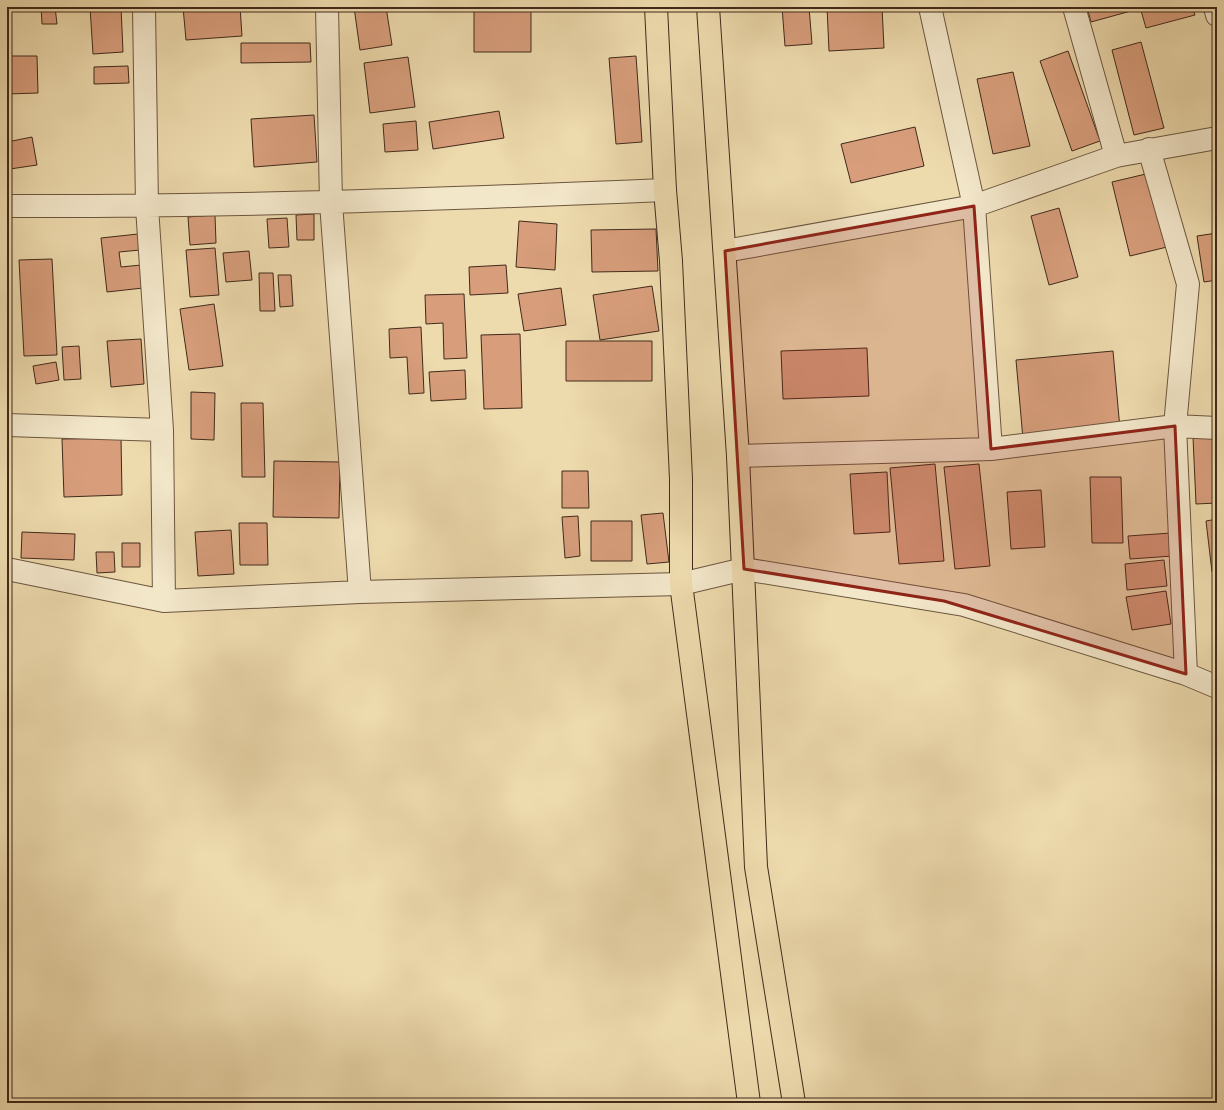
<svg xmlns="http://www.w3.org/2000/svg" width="1224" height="1110" font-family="'EB Garamond',serif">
	<rect width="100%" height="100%" fill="#eddaad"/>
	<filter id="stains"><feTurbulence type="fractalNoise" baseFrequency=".005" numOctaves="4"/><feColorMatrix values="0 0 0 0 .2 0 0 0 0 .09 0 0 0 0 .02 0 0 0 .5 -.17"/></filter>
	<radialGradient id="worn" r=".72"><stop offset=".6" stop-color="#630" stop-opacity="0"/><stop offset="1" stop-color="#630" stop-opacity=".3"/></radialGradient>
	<path fill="#d89e7c" stroke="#412a1a" d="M41,7h14l2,17h-15z
		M90,7h31l2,45 -30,2z
		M183,7h57l2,29 -56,4z
		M354,7h32l6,38 -32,5z
		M474,7h57v45h-57z
		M782,7h27l3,37 -27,2z
		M827,7h55l2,41 -55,3z
		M1087,7h43l1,4 -40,11z
		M1140,7h52l3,8 -49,13z
		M1141,42l23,86 -30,7 -22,-85z
		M241,43h69l1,19 -70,1z
		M1068,51l32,90 -28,10 -32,-90z
		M7,56h30l1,37 -31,1z
		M636,56l6,86 -26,2 -7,-86z
		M408,57l7,50 -45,6 -6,-50z
		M128,66l1,17 -35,1v-17z
		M1013,72l17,74 -37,8 -16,-75z
		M499,111l5,27 -71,11 -4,-27z
		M314,115l3,47 -63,5 -3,-48z
		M416,121l2,29 -33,2 -2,-28z
		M915,127l9,39 -73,17 -10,-39z
		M32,137l5,28 -27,4 -3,-27z
		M1150,173l17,74 -37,9 -18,-74z
		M1059,208l19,69 -29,8 -18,-69z
		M314,214v26h-17l-1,-25z
		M215,215l1,28 -26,2 -2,-28z
		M287,218l2,29 -20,1 -2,-29z
		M519,221l38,3 -2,46 -39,-3z
		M656,229l2,42 -66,1 -1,-42z
		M1217,233v47l-13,2 -7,-46z
		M138,234l2,16 -21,2 2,15 20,-2 2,23 -36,4 -6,-54z
		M215,248l4,47 -29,2 -4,-47z
		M249,251l3,29 -26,2 -3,-29z
		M52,259l5,96 -33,1 -5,-96z
		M506,265l2,28 -38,2 -1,-28z
		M259,273h14l2,38h-15z
		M278,275h13l2,31 -13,1z
		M652,286l7,45 -59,9 -7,-45z
		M561,288l5,37 -42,6 -6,-37z
		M464,294l3,64 -23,1 -1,-36 -17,1 -1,-29z
		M214,304l9,62 -34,4 -9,-61z
		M421,327l3,66 -15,1 -2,-37 -17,1 -1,-29z
		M520,334l2,74 -38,1 -3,-74z
		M141,339l3,45 -33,3 -4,-46z
		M566,341h86v40h-86z
		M79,346l2,33 -17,1 -2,-33z
		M867,348l2,48 -86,3 -2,-48z
		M1113,351l7,78 -97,10 -7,-79z
		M56,362l3,18 -23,4 -3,-18z
		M465,370l1,29 -35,2 -2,-29z
		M191,392l24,1 -1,47 -23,-1z
		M241,403h22l2,74h-23z
		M1217,436v67l-21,1 -3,-67z
		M121,438l1,57 -58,2 -2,-58z
		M274,461l66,1 -1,56 -66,-1z
		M935,464l9,97 -45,3 -9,-96z
		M979,464l11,102 -35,3 -11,-102z
		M562,471h26l1,37h-27z
		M887,472l3,60 -36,2 -4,-60z
		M1090,477h31l2,66h-31z
		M1041,490l4,57 -34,2 -4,-57z
		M663,513l6,49 -22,2 -6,-49z
		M578,516l2,40 -15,2 -3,-41z
		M1217,519v52l-5,1 -6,-51z
		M591,521h41v40h-41z
		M239,523h28l1,42h-28z
		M231,530l3,44 -36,2 -3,-44z
		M22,532l53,2 -1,26 -53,-2z
		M1171,533l2,23 -43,3 -2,-23z
		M122,543h18v24h-18z
		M96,552h18l1,20 -18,1z
		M1164,560l3,26 -40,4 -2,-26z
		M1166,591l5,33 -39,6 -6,-33z"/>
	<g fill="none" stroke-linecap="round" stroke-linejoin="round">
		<defs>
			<path id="minor" d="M144,7l3,200 15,223 2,171
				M327,7l4,196 29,389
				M930,7l44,199 17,243
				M1074,7l42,149
				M1215,7l2,8
				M1149,149l39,135 -13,142 11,248
				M7,206c220,1 439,-7 658,-16
				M725,251l249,-45 142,-50 101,-18
				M7,425l155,5
				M738,456l253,-7 184,-23 42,2
				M7,569l157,32 196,-9 321,-8 63,-15 220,36 222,69 31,13"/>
			<path id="highway" d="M656,7l9,183 6,71 10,218v105l68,519
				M708,7l30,449 18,411 38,236"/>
		</defs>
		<use href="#minor" stroke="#6c563f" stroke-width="24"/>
		<use href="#highway" stroke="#412a1a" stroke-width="24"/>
		<use href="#minor" stroke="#f3e7ca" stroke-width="22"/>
		<use href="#highway" stroke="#eddaad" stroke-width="22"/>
	</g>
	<path fill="#8f2418" fill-opacity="0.2" stroke="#8f2418" stroke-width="3" stroke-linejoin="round" d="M974,206l17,243 184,-23 11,248 -242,-73 -200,-32 -19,-318z"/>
	<rect width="1224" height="1110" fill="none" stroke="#eddaad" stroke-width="24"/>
	<rect x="8" y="8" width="1208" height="1094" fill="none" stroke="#412a1a" stroke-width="2"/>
	<rect x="12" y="12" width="1200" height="1086" fill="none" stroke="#412a1a"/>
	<rect width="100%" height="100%" filter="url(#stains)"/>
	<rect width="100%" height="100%" fill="url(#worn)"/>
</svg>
